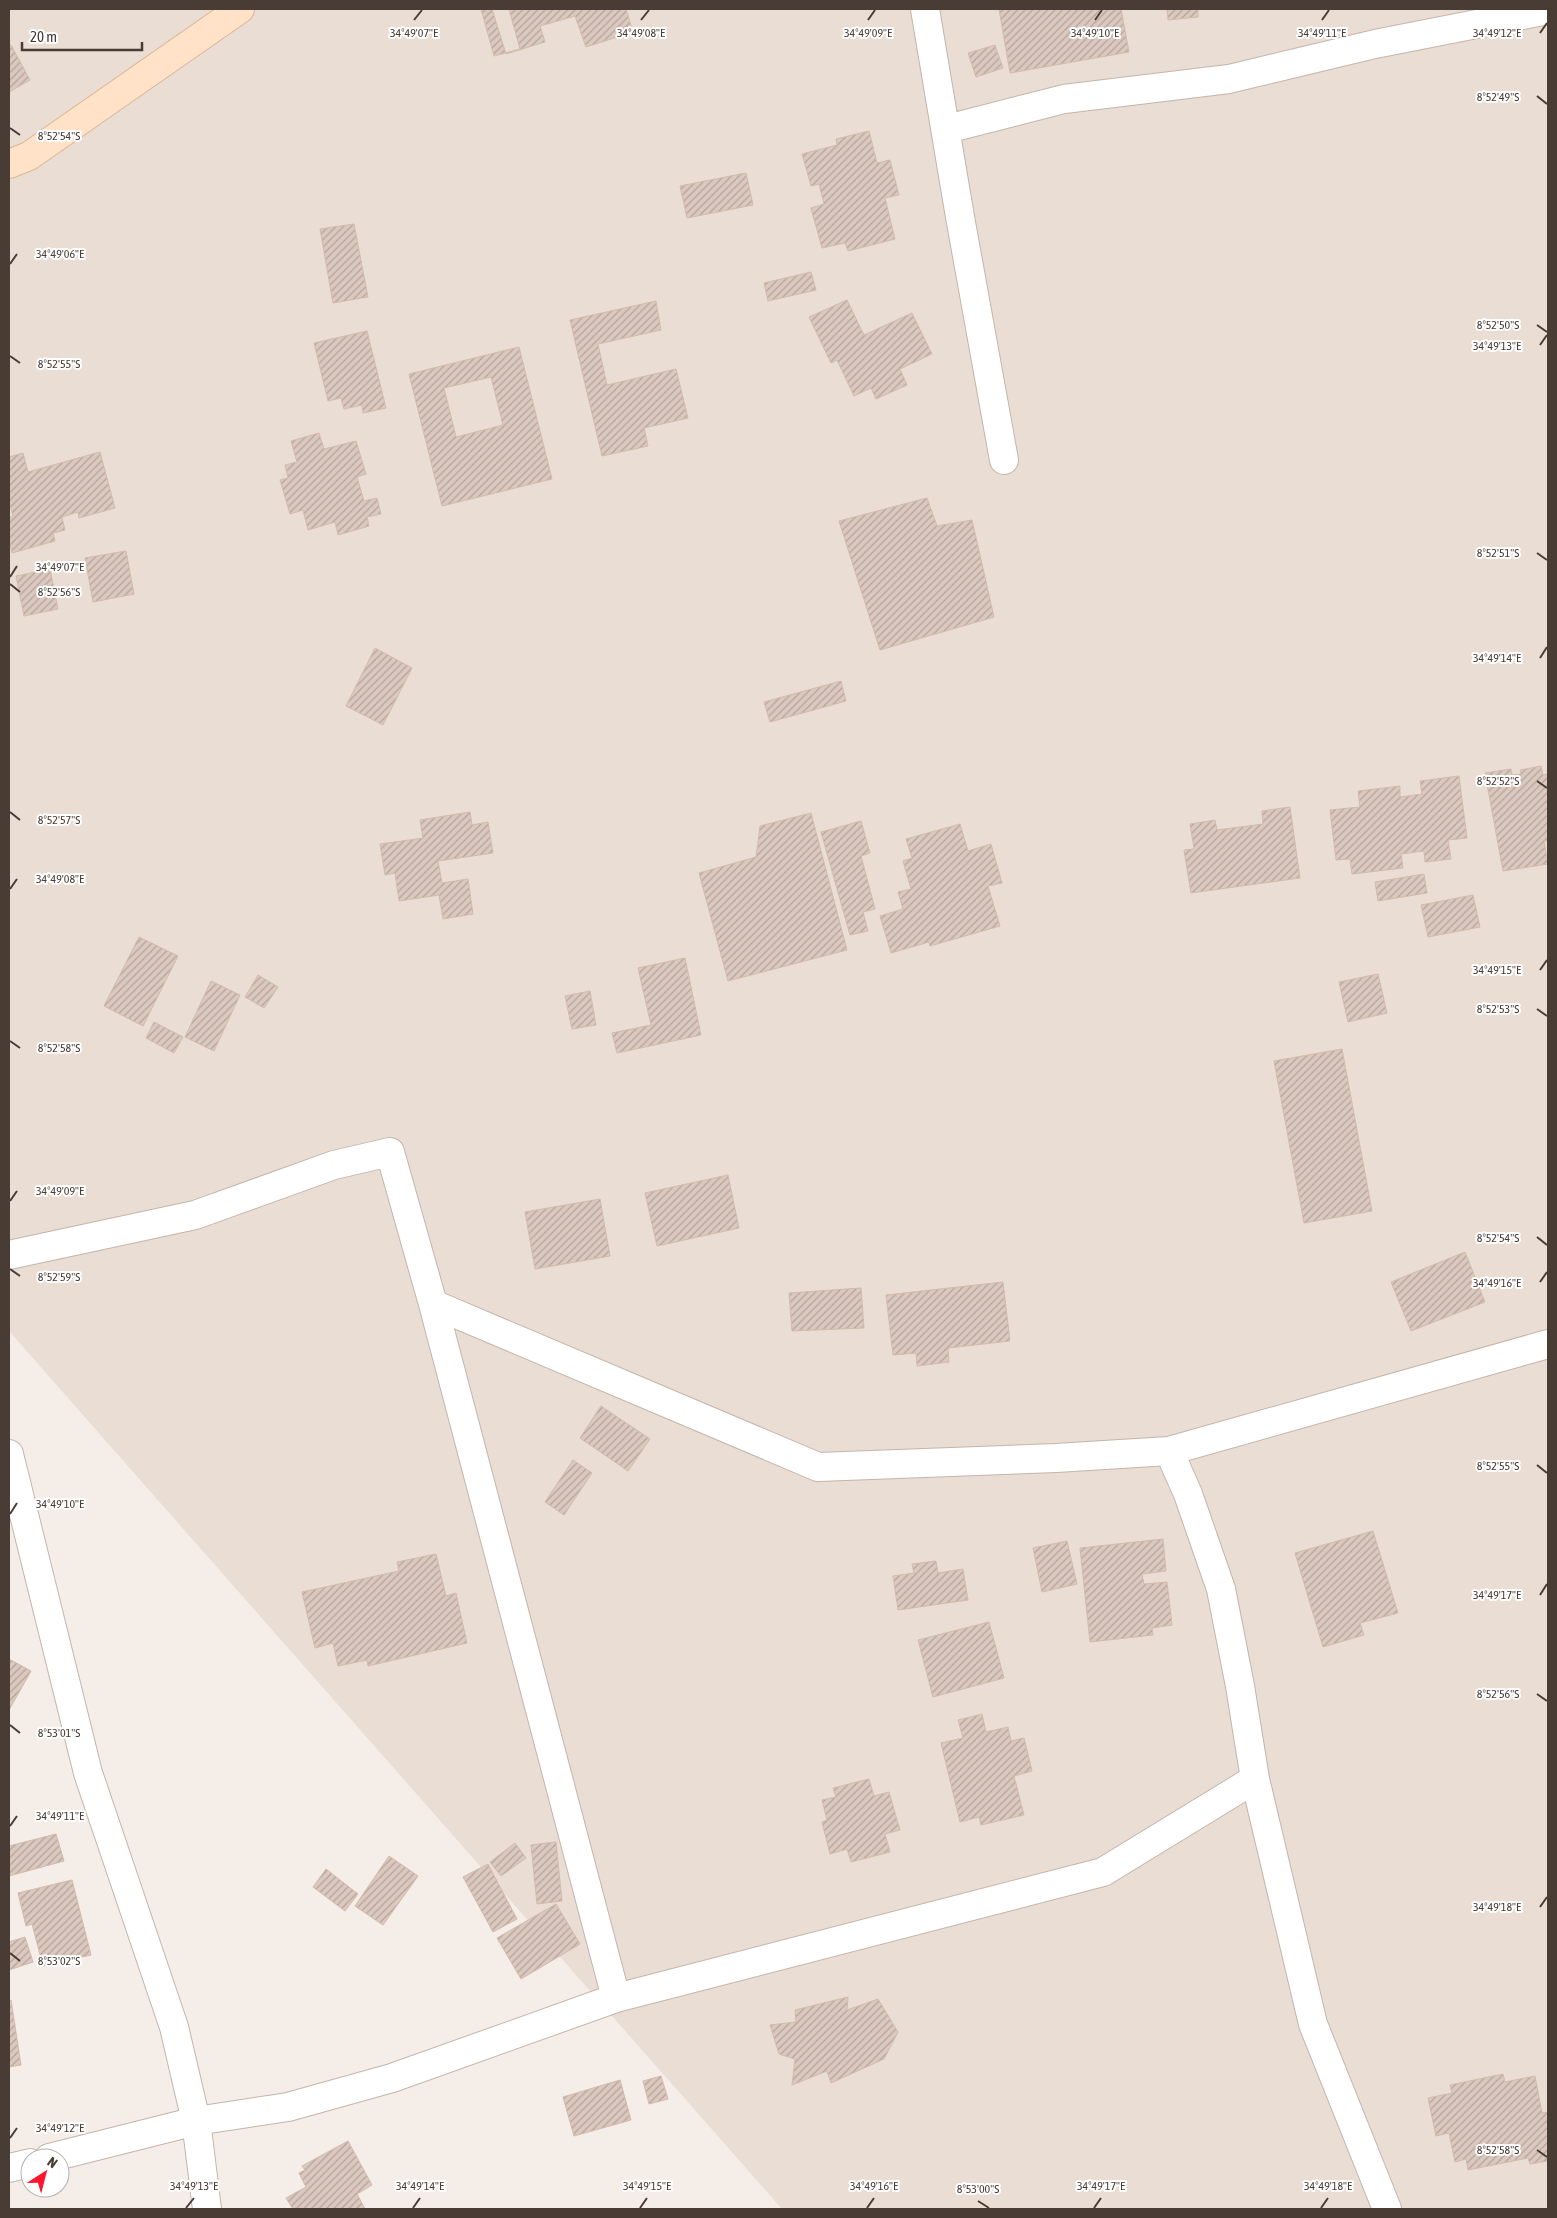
<svg xmlns="http://www.w3.org/2000/svg" width="1557" height="2218" font-family="'Asap Condensed',sans-serif">
	<defs>
		<pattern id="building-hatch" width="6" height="6" patternUnits="userSpaceOnUse" patternTransform="scale(1.25)"><rect width="6" height="6" fill="#dbc8be"/><path d="M-1 1l2-2M0 6l6-6M5 7l2-2" fill="none" stroke="#b4a49b"/></pattern>
	</defs>
	<rect width="100%" height="100%" fill="#f5ede7"/>
	<path fill="#e9ddd4" d="M9,9h1539v2200h-766l-773,-878z"/>
	<path fill="url(#building-hatch)" stroke="#d3baad" fill-rule="evenodd" d="M481,9h28l11,40 -26,7z
		M492,9h134l7,23 -47,15 -11,-31 -35,10 5,16 -39,12z
		M999,9h122l8,43 -119,21z
		M1167,9h31v8l-30,3z
		M11,45l19,35 -21,12v-46z
		M995,45l8,23 -27,9 -8,-24z
		M869,131l8,32 13,-3 9,35 -14,3 10,41 -47,12 -3,-8 -23,5 -11,-40 13,-4 -5,-20 -8,2 -9,-32 35,-9 -1,-6z
		M746,173l7,32 -66,13 -7,-32z
		M354,224l14,73 -35,6 -13,-74z
		M811,272l5,18 -48,11 -4,-18z
		M847,300l17,35 48,-22 20,41 -32,15 7,16 -31,14 -5,-11 -17,8 -17,-36 -6,3 -22,-46z
		M656,301l5,29 -63,14 9,41 69,-16 12,49 -44,10 4,18 -46,10 -32,-136z
		M367,331l19,77 -23,5 -1,-8 -18,4 -3,-11 -13,3 -14,-58z
		M519,347l33,132 -110,27 -33,-132zM491,377l12,48 -47,12 -12,-49z
		M319,433l5,16 32,-8 10,33 -9,3 7,24 13,-3 4,16 -14,3 2,9 -31,9 -3,-13 -27,8 -5,-20 -13,4 -10,-34 8,-2 -3,-13 12,-3 -6,-21z
		M100,452l15,56 -36,10 -1,-6 -16,5 3,13 -12,3 2,8 -43,12 -3,-12v-23l4,-2 -4,-14v-45l14,-4 5,19z
		M927,498l10,28 35,-6 22,97 -114,33 -41,-129z
		M126,551l8,43 -41,8 -8,-44z
		M50,569l8,40 -34,7 -8,-40z
		M375,648l37,20 -29,57 -37,-19z
		M841,681l5,20 -76,21 -6,-20z
		M1541,766l2,9 5,-1v67h-4l4,23 -45,7 -18,-98 26,-4 1,6 9,-1 -1,-4z
		M1459,776l8,62 -19,2 3,19 -26,3 -1,-11 -23,3 2,14 -51,6 -2,-15 -14,1 -6,-50 30,-3 -2,-16 42,-5v11l22,-3 -2,-13z
		M1290,807l10,71 -109,15 -7,-43 10,-1 -4,-25 25,-4 2,10 46,-6 -1,-13z
		M470,812l2,13 16,-3 5,31 -55,8 4,22 26,-4 5,35 -30,5 -4,-24 -40,6 -4,-28 -10,2 -5,-31 43,-6 -3,-18z
		M811,813l36,137 -119,31 -29,-108 57,-16 4,-31z
		M861,821l9,32 -9,3 14,53 -12,3 5,19 -18,4 -29,-103z
		M960,824l8,27 23,-7 11,39 -14,3 12,40 -70,20 -1,-4 -38,11 -11,-37 23,-7 -5,-17 13,-3 -8,-28 9,-3 -6,-19z
		M1424,874l3,19 -49,8 -3,-19z
		M1473,895l7,32 -52,10 -7,-32z
		M139,937l39,19 -35,70 -39,-20z
		M685,958l16,77 -84,18 -5,-20 39,-8 -13,-57z
		M1378,974l9,39 -39,9 -9,-40z
		M258,975l20,12 -14,21 -19,-11z
		M211,981l29,14 -26,56 -29,-14z
		M590,991l6,34 -24,4 -7,-33z
		M154,1022l29,15 -9,16 -28,-15z
		M1342,1049l30,162 -68,12 -30,-162z
		M728,1175l11,53 -82,18 -12,-53z
		M600,1199l10,57 -75,13 -10,-57z
		M1465,1252l20,50 -74,29 -20,-49z
		M1003,1282l7,59 -62,7 1,14 -32,4 -1,-13 -23,2 -7,-60z
		M861,1288l3,40 -72,3 -3,-38z
		M601,1406l49,33 -22,32 -48,-33z
		M573,1460l19,13 -28,42 -19,-13z
		M1373,1531l25,82 -38,10 4,12 -41,12 -28,-94z
		M1163,1539l3,32 -24,3 2,10 23,-2 5,43 -20,3 1,7 -63,7 -10,-94z
		M1067,1541l10,43 -35,8 -9,-44z
		M436,1554l10,42 10,-3 11,50 -99,23 -1,-6 -29,6 -5,-23 -18,5 -13,-56 97,-21 -2,-9z
		M936,1561l2,12 25,-4 5,31 -70,10 -5,-34 21,-3 -2,-9z
		M989,1622l15,56 -71,19 -15,-57z
		M9,1659l22,12 -22,39z
		M982,1714l4,18 22,-5 3,14 13,-3 8,33 -18,5 10,39 -43,10 -2,-8 -19,5 -19,-79 22,-5 -5,-18z
		M869,1779l5,17 15,-4 11,38 -15,4 5,18 -39,10 -4,-13 -17,5 -8,-32 5,-2 -5,-20 14,-3 -3,-9z
		M56,1834l8,27 -55,15v-30z
		M556,1842l6,59 -25,3 -6,-59z
		M515,1843l11,15 -25,18 -11,-14z
		M389,1856l29,20 -35,49 -28,-19z
		M488,1864l29,55 -24,13 -30,-55z
		M326,1869l32,25 -13,17 -32,-24z
		M72,1880l19,75 -48,11 -11,-42 -6,2 -8,-33z
		M556,1904l24,40 -59,35 -24,-41z
		M25,1937l8,25 -24,8v-28z
		M848,1997l-1,13 31,-11 20,33 -14,27 -53,24 -4,-12 -35,14 3,-26 -16,-5 -9,-29 26,-3 -1,-12z
		M11,2000l10,65 -12,2v-66z
		M1503,2074l2,8 30,-6 7,37 6,-1v49l-18,3 -2,-6 -60,12 -2,-11 -11,3 -6,-29 -13,3 -8,-38 24,-5 -2,-8z
		M661,2076l7,23 -19,5 -6,-23z
		M620,2080l11,40 -57,16 -11,-39z
		M348,2141l24,44 -15,9 8,15h-72l-7,-11 20,-11 -7,-14 6,-3 -3,-4z"/>
	<g fill="none" stroke-linecap="round" stroke-linejoin="round">
		<defs>
			<path id="street" d="M925,9l35,208 44,243
				M947,129l117,-30 165,-20 146,-35 173,-34
				M9,1255l186,-40 139,-50 56,-13 43,152 183,694
				M1169,1451l379,-107
				M9,1454l79,319 86,254 22,94 92,-14 104,-29 224,-80 487,-126 152,-93 -15,-93 -19,-97 -33,-95 -19,-43 -113,7 -238,9 -385,-163
				M1255,1779l58,245 74,185
				M49,2158l147,-37 11,88
				M9,2168l21,-5"/>
			<path id="secondary" d="M9,164l20,-8 211,-147"/>
		</defs>
		<use href="#street" stroke="#c4b5ab" stroke-width="30"/>
		<use href="#secondary" stroke="#ddb694" stroke-width="30"/>
		<use href="#street" stroke="#fff" stroke-width="28"/>
		<use href="#secondary" stroke="#ffe2c7" stroke-width="28"/>
	</g>
	<path fill="none" stroke="#493c35" stroke-width="2" d="M414,20l8,-10M641,20l8,-10M868,20l7,-10M1095,20l7,-10M1322,20l7,-10M1540,33l7,-10M1537,96l10,8M10,128l10,7M10,264l7,-10M1537,325l10,7M1540,345l7,-10M10,356l10,7M1537,553l10,7M10,577l7,-11M10,584l10,8M1540,658l7,-11M1537,781l10,7M10,812l10,8M10,889l7,-10M1540,970l7,-10M1537,1009l10,7M10,1041l10,7M10,1201l7,-10M1537,1237l10,8M10,1269l10,7M1540,1282l7,-10M1537,1465l10,8M10,1514l7,-11M1540,1595l7,-11M1537,1694l10,7M10,1725l10,8M10,1826l7,-10M1540,1907l7,-10M10,1953l10,8M10,2138l7,-10M1537,2150l10,7M978,2201l11,7M186,2208l8,-10M413,2208l7,-10M640,2208l7,-10M867,2208l7,-10M1094,2208l7,-10M1321,2208l7,-10"/>
	<g font-size="12" text-anchor="middle" fill="#493c35" stroke="#fff" stroke-width="4" stroke-linejoin="round" paint-order="stroke">
		<text x="414" y="37">34°49'07"E</text>
		<text x="641" y="37">34°49'08"E</text>
		<text x="868" y="37">34°49'09"E</text>
		<text x="1095" y="37">34°49'10"E</text>
		<text x="1322" y="37">34°49'11"E</text>
		<text x="1497" y="37">34°49'12"E</text>
		<text x="1498" y="101">8°52'49"S</text>
		<text x="59" y="140">8°52'54"S</text>
		<text x="60" y="258">34°49'06"E</text>
		<text x="1498" y="329">8°52'50"S</text>
		<text x="1497" y="350">34°49'13"E</text>
		<text x="59" y="368">8°52'55"S</text>
		<text x="1498" y="557">8°52'51"S</text>
		<text x="60" y="571">34°49'07"E</text>
		<text x="59" y="596">8°52'56"S</text>
		<text x="1497" y="662">34°49'14"E</text>
		<text x="1498" y="785">8°52'52"S</text>
		<text x="59" y="824">8°52'57"S</text>
		<text x="60" y="883">34°49'08"E</text>
		<text x="1497" y="974">34°49'15"E</text>
		<text x="1498" y="1013">8°52'53"S</text>
		<text x="59" y="1052">8°52'58"S</text>
		<text x="60" y="1195">34°49'09"E</text>
		<text x="1498" y="1242">8°52'54"S</text>
		<text x="59" y="1281">8°52'59"S</text>
		<text x="1497" y="1287">34°49'16"E</text>
		<text x="1498" y="1470">8°52'55"S</text>
		<text x="60" y="1508">34°49'10"E</text>
		<text x="1497" y="1599">34°49'17"E</text>
		<text x="1498" y="1698">8°52'56"S</text>
		<text x="59" y="1737">8°53'01"S</text>
		<text x="60" y="1820">34°49'11"E</text>
		<text x="1497" y="1911">34°49'18"E</text>
		<text x="59" y="1965">8°53'02"S</text>
		<text x="60" y="2132">34°49'12"E</text>
		<text x="1498" y="2154">8°52'58"S</text>
		<text x="194" y="2190">34°49'13"E</text>
		<text x="420" y="2190">34°49'14"E</text>
		<text x="647" y="2190">34°49'15"E</text>
		<text x="874" y="2190">34°49'16"E</text>
		<text x="1101" y="2190">34°49'17"E</text>
		<text x="1328" y="2190">34°49'18"E</text>
		<text x="978" y="2193">8°53'00"S</text>
	</g>
	<rect width="1557" height="2218" fill="none" stroke="#493c35" stroke-width="20"/>
	<g transform="translate(45 2173) rotate(36)"><circle r="24" fill="#ffffff" stroke="#b6b1ae"/>
	<path d="M0-4L9 19L0 12L-9 19Z" fill="#ff142e"/>
	<text y="-8" font-size="14" font-weight="bold" text-anchor="middle" fill="#493c35">N</text>
	</g>
	<path d="M22 42v8h120v-8" fill="none" stroke="#493c35" stroke-width="2.5"/>
	<text x="30" y="42" font-size="15" fill="#493c35" stroke="#ffffff" stroke-width="4" paint-order="stroke">20 m</text>
</svg>
